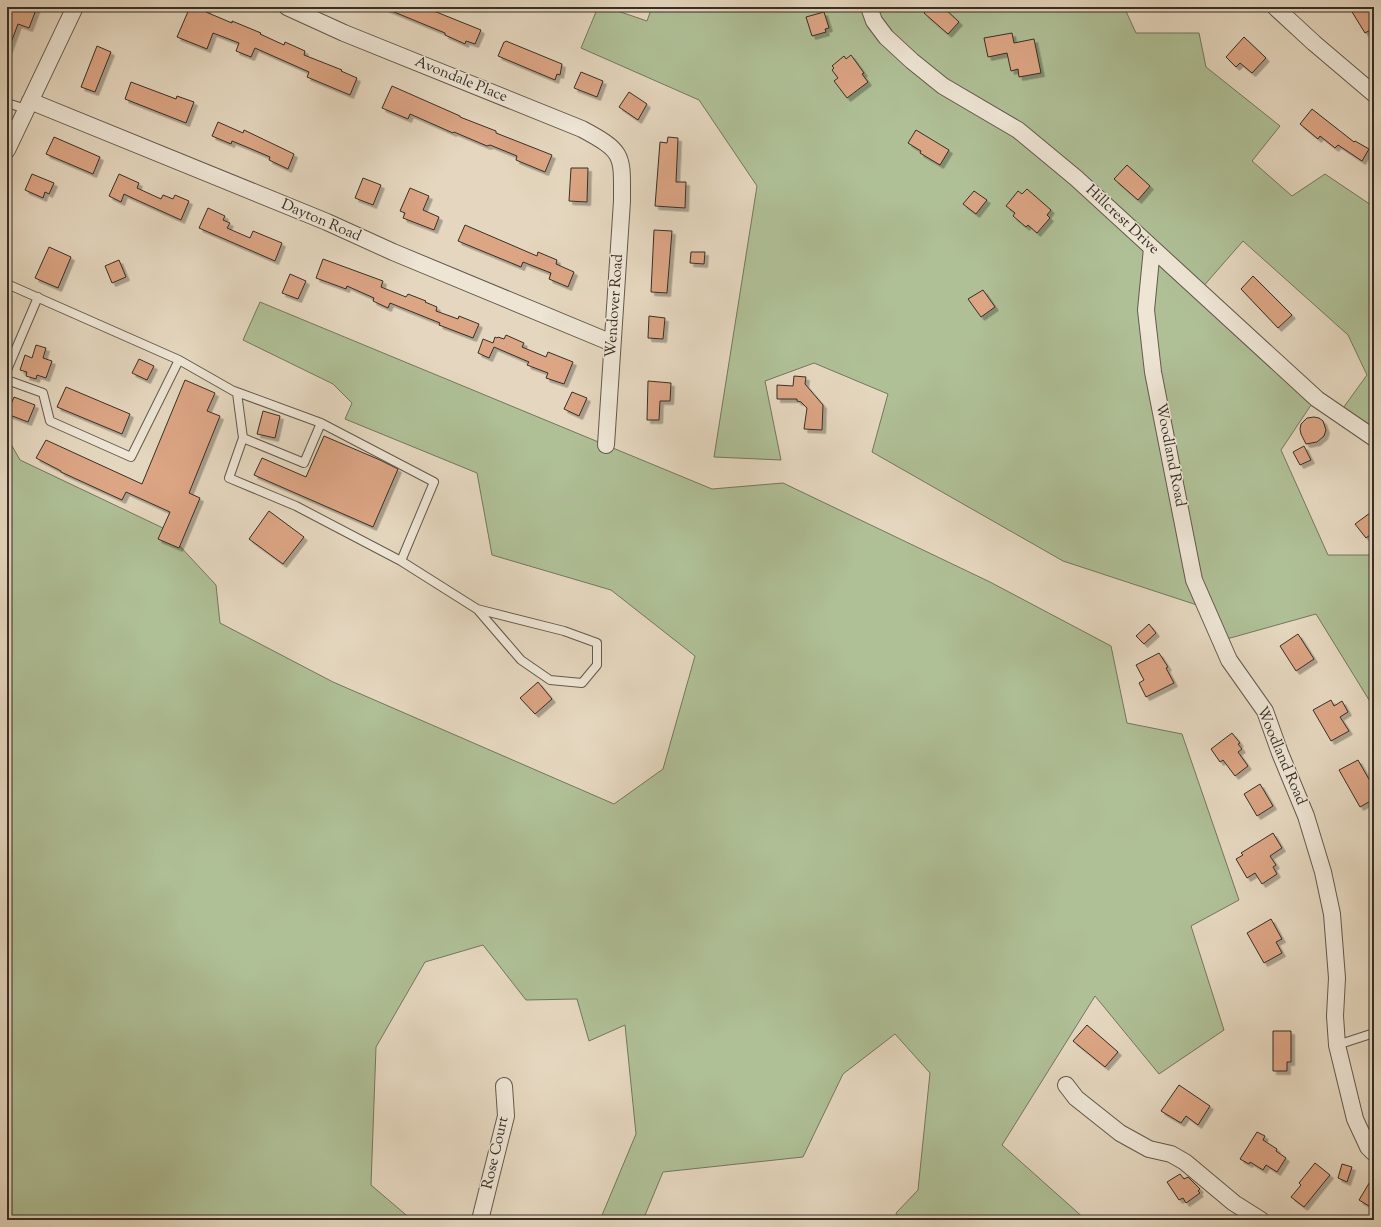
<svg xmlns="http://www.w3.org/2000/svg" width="1381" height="1227" font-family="'Sorts Mill Goudy',serif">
	<defs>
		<filter id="shadow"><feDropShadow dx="3.5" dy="3.5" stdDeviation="0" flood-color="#0004"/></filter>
	</defs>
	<rect width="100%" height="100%" fill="#e5d7bf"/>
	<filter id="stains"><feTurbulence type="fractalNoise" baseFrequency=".005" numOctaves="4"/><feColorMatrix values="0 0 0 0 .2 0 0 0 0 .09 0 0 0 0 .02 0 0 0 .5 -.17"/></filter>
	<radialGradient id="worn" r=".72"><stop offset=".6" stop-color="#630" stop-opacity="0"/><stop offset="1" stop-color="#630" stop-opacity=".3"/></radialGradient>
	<path fill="#afbf96" stroke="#73775e" d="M598,7h8l41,14 5,-14h472l12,26h63l7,34 74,59 -28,35 40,35 33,-22 49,33v235l-36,-27 29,-40 -19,-40 -105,-94 -42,48 116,107 -36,54 47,105h46v153l-58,-94 -100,28 -16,-36 -137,-45 -191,-109 16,-58 -74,-31 -49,18 16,79 -67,-3 43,-271 -58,-86 -118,-52z
		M260,302l452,187 71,-6 207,99 121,64 16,77 55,11 57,166 -48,26 33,104 -65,44 -64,-78 -93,149 84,75h-188l-2,-7 22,-23 12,-117 -35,-39 -52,40 -40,83 -140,15 -20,48h-43l36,-86 -11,-109 -36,16 -12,-42 -51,1 -43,-55 -58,17 -49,85 -5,138 41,35h-405v-783l13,23 143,68 53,57 4,38 113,59 281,122 49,-35 32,-113 -84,-66 -119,-35 -15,-82 -132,-54 7,-16 -19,-19 -90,-44z"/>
	<path fill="#dca584" stroke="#372f25" filter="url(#shadow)" d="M7,7h30l-8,21 -11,-4 -10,27z
		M190,7h18l-2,5 26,11v-2l29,12 -1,1 24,11 1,-3 20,9 -1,4 38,15 -1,1 16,7 -7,17 -43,-18 2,-5 -54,-24 -4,9 -15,-6 3,-8 -26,-10 -6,16 -30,-12z
		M382,7h42l57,23 -6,14 -9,-3 -1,3 -20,-9v-2z
		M930,7h13l16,15 -11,12 -24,-21z
		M1349,7h25v21l-9,5z
		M824,12l5,16 -4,1 1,3 -14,4 -6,-19z
		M1012,33l2,10 20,-4 7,34 -22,4 -1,-8 -7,2 -4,-18 -19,4 -4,-19z
		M1244,37l22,21 -14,15 -12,-10 -4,4 -10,-10z
		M506,41l56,23 -2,11 -3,-1 -2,6 -57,-24 6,-14h1z
		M97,46l14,6 -16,40 -14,-5z
		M851,55l13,18 -2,1 6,8 -21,16 -13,-17 4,-3 -6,-8 2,-2 -2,-2 12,-10 2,3z
		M581,72l22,9 -6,16 -23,-9z
		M131,82l45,17 1,-3 17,6 -8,21 -61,-24z
		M392,86l68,30v1l36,14v2l56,22 -7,17 -29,-12 1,-4 -27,-11 -3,1 -33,-14 -1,1 -43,-19 -2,5 -26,-11z
		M629,92l18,12 -9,16 -19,-13z
		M1312,109l42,33 1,-1 14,8 -7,12 -24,-16 -3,3 -15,-12 -2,3 -18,-15z
		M218,122l25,11 1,-3 50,24 -6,15 -19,-9 1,-3 -21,-9 -17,-7 -1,3 -19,-8z
		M916,130l33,20 -9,15 -20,-12 1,-2 -13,-8z
		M54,137l46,20 -7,17 -47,-20z
		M668,137l10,1 -2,44h10l-1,26 -30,-2 5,-64 7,1z
		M1127,165l23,21 -12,14 -24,-21z
		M571,168h17l-1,34 -18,-1z
		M32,174l22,9 -5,11 -4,-2 -2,6 -18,-8z
		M119,174l20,9 -2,5 24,11 2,-4 10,4 2,-4 14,6 -8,19 -53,-24 -4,-2 -3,8 -12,-6z
		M363,178l18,7 -8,20 -18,-7z
		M410,188l19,8 -6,14 16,7 -5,13 -31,-12 2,-5 -5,-2z
		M1027,189l24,21 -4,5 3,3 -13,15 -9,-8 -2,2 -13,-11 2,-3 -9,-7 12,-15 4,3z
		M974,191l13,9 -11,14 -13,-10z
		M208,208l17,8 -2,4 7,3 -3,5 23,10 3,-7 29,12 -7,18 -76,-33z
		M465,225l72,31 1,-4 19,8 -1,4 18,8 -6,15 -19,-8 2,-6 -28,-11 -2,5 -63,-26z
		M654,230l18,1 -5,62 -16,-1z
		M49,247l22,10 -13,31 -23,-10z
		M691,252h14l-1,12 -14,-1z
		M323,259l60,22 -2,6 25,10 2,-3 18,7 -1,1 12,5 -1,4 22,8 1,-3 20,8 -6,14 -34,-13 1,-2 -50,-20 -2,5 -15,-7 1,-3 -27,-12 -1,3 -30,-11z
		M119,260l7,17 -14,6 -7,-17z
		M290,274l16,7 -8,18 -16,-6z
		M1253,276l39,39 -14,13 -37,-39z
		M983,290l12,17 -14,10 -13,-18z
		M649,316l16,2 -2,21 -15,-1z
		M506,335l18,8 -2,4 24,10 2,-5 25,10 -9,22 -18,-6 2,-5 -21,-8 2,-3 -35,-15 -5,11 -11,-5 5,-14 10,4 2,-6 2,1 1,-1 6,2z
		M36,345l10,3 -3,10 9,3 -6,17 -9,-3 -1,4 -10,-3 1,-4 -7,-2 5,-15 7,3z
		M139,359l15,7 -7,14 -15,-7z
		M794,376l12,1 -1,7 18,21 -1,25 -18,-1 3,-21 -6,-6 -4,-1v-2h-20v-14l16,1z
		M185,380l30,13 -8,18 13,5 -31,77 11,5 -21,50 -21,-9 12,-27 -44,-20 -4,8 -61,-28v-1l-25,-13 10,-18 96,44z
		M648,381l23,2 -1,18h-10l-1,19h-12z
		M66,387l64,27 -8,20 -65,-27z
		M572,392l15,6 -8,18 -15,-7z
		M14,397l21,8 -7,17 -21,-8z
		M263,411l17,5 -5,22 -18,-4z
		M1314,417l5,1 4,3 3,9 -2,6 -7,6 -11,2 -5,-10 -1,-5 1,-5 6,-6z
		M324,436l56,24 18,9 -25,58 -119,-52 8,-17 44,19z
		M1304,446l7,14 -11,5 -7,-13z
		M1374,510v22l-8,6 -11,-14z
		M269,511l35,26 -21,27 -34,-25z
		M1149,624l7,9 -12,11 -8,-8z
		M1298,634l16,25 -18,12 -16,-25z
		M1159,653l9,14 -2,1 8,15 -28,14 -7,-14 5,-3 -8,-15z
		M538,682l14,17 -17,15 -15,-16z
		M1331,700l3,6 8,-5 6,11 -8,5 9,14 -18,10 -18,-31z
		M1232,733l8,10 -2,1 4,5 -4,3 10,14 -13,10 -12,-16 -3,2 -9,-13z
		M1358,760l16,28v11l-14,8 -21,-37z
		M1260,784l13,22 -16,10 -13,-22z
		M1273,833l9,15 -12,8 6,9 -3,2 4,7 -15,10 -7,-11 -8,5 -11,-19 7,-4 -2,-2z
		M1271,919l11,20 -6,3 6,11 -18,10 -17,-30z
		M1087,1025l31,27 -13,15 -32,-26z
		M1273,1031h18v31h-4v9h-14z
		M1179,1085l31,21 -12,19 -12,-9 -5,7 -20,-12z
		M1257,1132l8,4 -2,4 14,9 -1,2 10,7 -9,14 -11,-7 -3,5 -13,-8 -1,2 -9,-5z
		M1315,1163l15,12 -26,32 -13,-10 10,-12 -2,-2z
		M1342,1164l10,3 -5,15 -9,-4z
		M1180,1174l4,5 4,-2 12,12 -2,2 2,2 -14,10 -3,-5 -4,2 -12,-18z
		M1374,1175v34l-15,-9z"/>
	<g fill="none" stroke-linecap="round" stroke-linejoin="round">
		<defs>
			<path id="service" d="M7,103l19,6
				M7,284l172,76 -48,97 -81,-36 -7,-28 -36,-13
				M179,360l58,33 6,45 -14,40 67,28 105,55 76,48 44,51 29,20 32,3 15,-18v-22l-33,-12 -87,-22
				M7,370l31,-73
				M234,391l87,32 -17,40 -61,-25
				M321,423l113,59 -33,79
				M1337,1045l37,-12"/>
			<path id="minor" d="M287,7l57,26 238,96c43,23 40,26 40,72l-16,244
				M869,7l5,14 12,16 26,24 31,25 75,44 58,48 241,221 57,39
				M1275,7l39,36 60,51
				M30,101l297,121 66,30 219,91
				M7,150l68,-143
				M1152,248l-6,62 7,62 41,208 35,80 36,51 15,42 26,63 17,56 9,42 5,64 -2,38 2,29 18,74 13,28 6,6
				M1066,1085l10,13 44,35 29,16 22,5 14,8 49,41 27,17
				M480,1220l26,-104 -2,-30"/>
		</defs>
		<use href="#service" stroke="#62594c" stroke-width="10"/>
		<use href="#minor" stroke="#62594c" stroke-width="18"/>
		<use href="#service" stroke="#eee5d5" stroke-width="8"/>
		<use href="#minor" stroke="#eee5d5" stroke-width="16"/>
	</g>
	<g text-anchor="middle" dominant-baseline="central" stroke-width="3" stroke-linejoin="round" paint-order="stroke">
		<g font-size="15" fill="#372f25" stroke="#eee5d5">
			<text transform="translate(461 80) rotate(22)">Avondale Place</text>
			<text transform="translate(1122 220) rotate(43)">Hillcrest Drive</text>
			<text transform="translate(321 221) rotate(23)">Dayton Road</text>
			<text transform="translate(615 306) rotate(-86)">Wendover Road</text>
			<text transform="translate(1170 455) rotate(79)">Woodland Road</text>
			<text transform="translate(1281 756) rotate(67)">Woodland Road</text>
			<text transform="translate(496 1153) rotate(-77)">Rose Court</text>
		</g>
	</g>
	<rect width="1381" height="1227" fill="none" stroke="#e5d7bf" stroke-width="24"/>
	<rect x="8" y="8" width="1365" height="1211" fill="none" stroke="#372f25" stroke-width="2"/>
	<rect x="12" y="12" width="1357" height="1203" fill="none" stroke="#372f25"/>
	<rect width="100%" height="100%" filter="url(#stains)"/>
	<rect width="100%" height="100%" fill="url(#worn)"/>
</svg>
